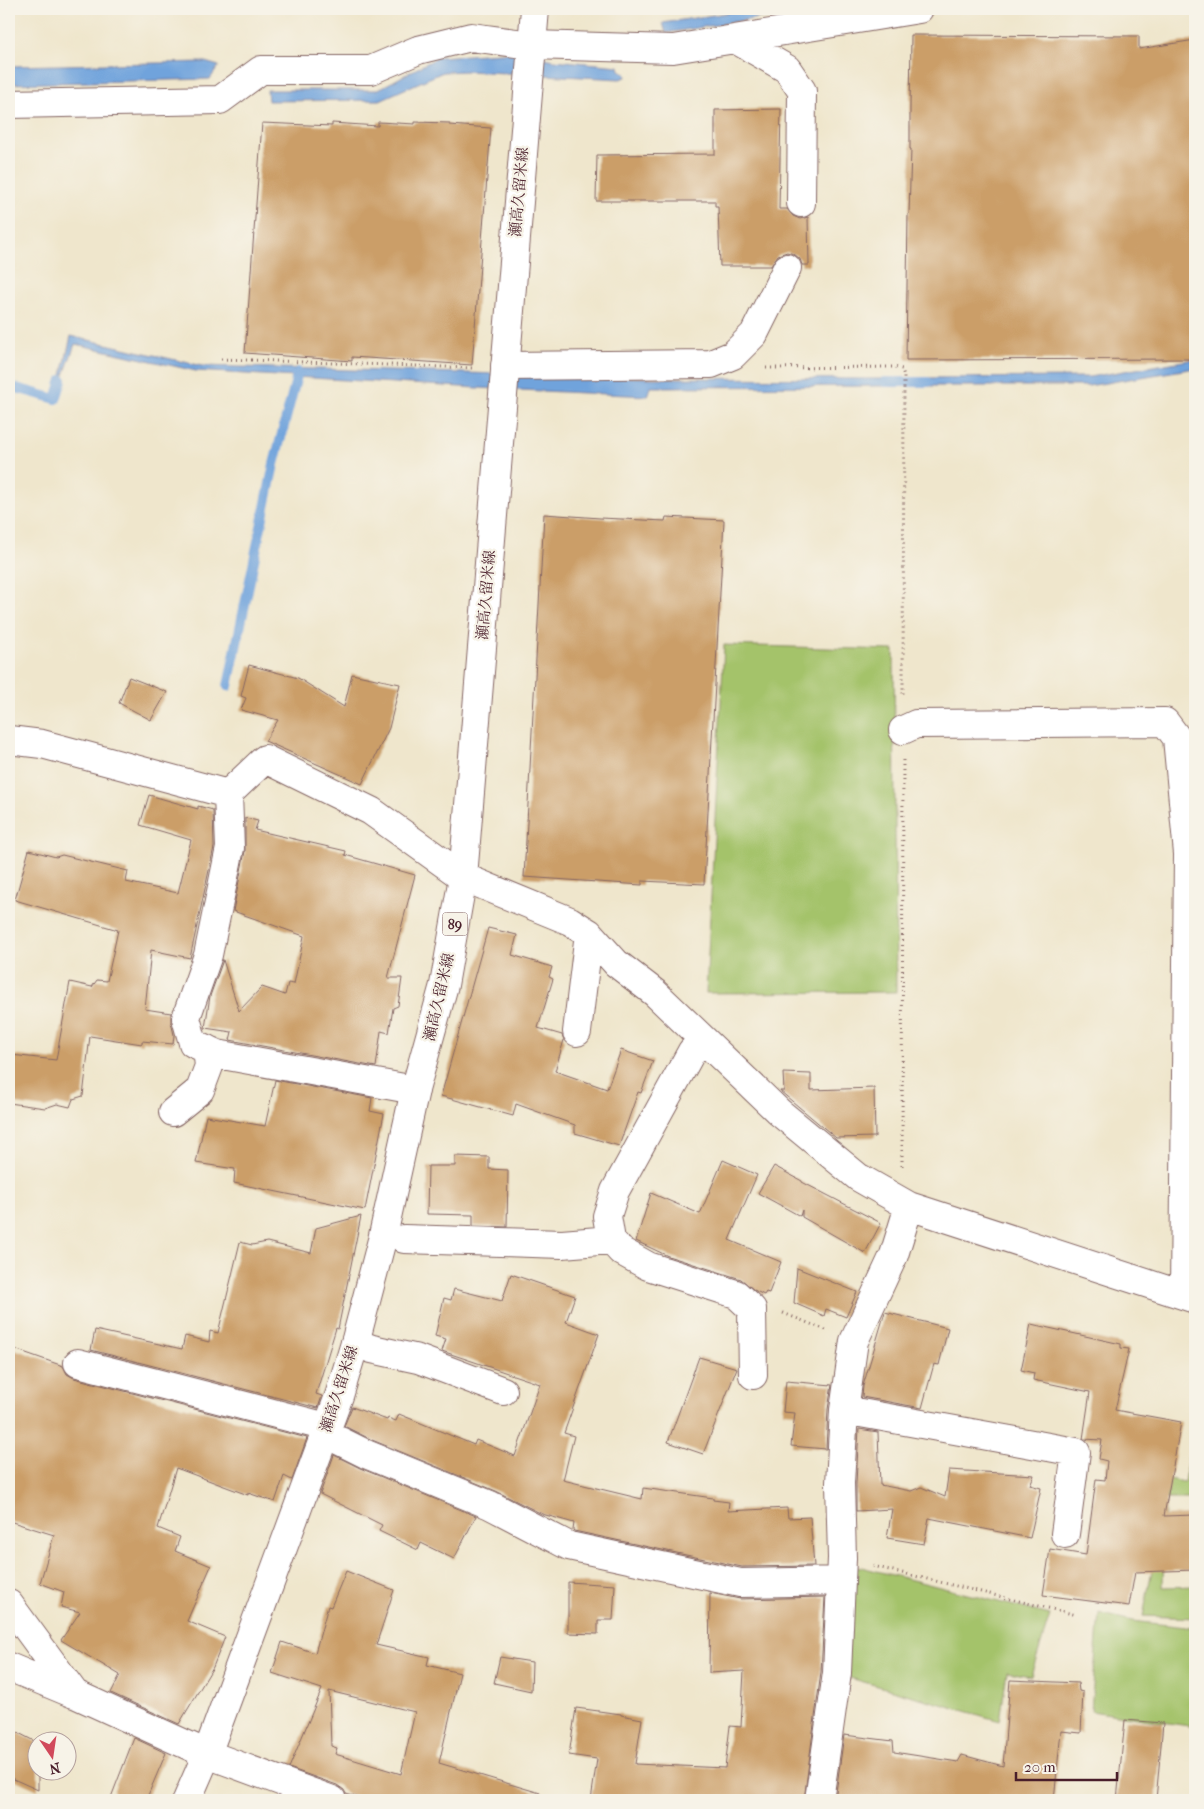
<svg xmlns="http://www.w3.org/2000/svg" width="1204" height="1809" font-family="'IM FELL French Canon','Noto Serif JP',serif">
	<rect width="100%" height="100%" fill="#f7f3e8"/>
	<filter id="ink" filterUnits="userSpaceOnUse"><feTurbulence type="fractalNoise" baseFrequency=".02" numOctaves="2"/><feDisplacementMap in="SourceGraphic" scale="10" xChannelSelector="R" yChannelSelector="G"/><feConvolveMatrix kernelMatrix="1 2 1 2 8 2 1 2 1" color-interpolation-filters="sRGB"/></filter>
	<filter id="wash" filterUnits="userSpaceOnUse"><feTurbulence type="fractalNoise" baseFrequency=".0096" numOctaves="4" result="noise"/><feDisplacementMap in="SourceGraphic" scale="20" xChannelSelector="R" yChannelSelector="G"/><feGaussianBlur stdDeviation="1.12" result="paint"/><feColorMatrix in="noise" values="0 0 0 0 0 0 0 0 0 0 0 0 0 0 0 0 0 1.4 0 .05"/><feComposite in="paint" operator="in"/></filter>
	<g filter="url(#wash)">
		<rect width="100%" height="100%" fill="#efe6cc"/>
		<path fill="#a4c36b" stroke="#77714b" d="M724,645l170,5 2,342 -190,1z
			M1188,1458l7,1v40h-28l3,-20 14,3z
			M1165,1503l-2,84 32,-1v32l-52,-2z
			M857,1566l193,49 -19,61 -24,-4 -7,49 -157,-45z
			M1099,1613l33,8 63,7v99l-104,-16z"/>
		<path fill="#70a3dc" stroke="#5d6184" d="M751,9h64l-149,24 -3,-10z
			M516,52l38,8 65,6 1,4 5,3 1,4 -6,2 -153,-8 -24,1 -63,28 -112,1 -1,-11h110l61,-33z
			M205,62l14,4 -9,13 -201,5v-18z
			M71,336l131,30 450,12 246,1v7l-247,1 -3,9 -171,-8 -281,-17 -121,-27 -17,48z
			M1195,359v9l-107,18h-173v-8l174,-1z"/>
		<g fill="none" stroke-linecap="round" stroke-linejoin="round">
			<path stroke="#70a3dc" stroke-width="10" d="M885,382h43
				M9,386l47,13 6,-19
				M228,686l46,-222 24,-92"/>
		</g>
		<g id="blocks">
			<path fill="#cb9e67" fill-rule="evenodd" d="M911,35l228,1v13l56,-9v319l-289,1 2,-146h1l2,-65h-1v-42z
				M781,109l-2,100h8l6,7 7,3 8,-2 1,48h-7l-2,-6 -6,-5 -7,-2 -9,3 -7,11h-51l-2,-60h-3v-5h-119l1,-46 118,-1v-44z
				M378,122l37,2v-2l34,1v2l42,3 -19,237 -120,-8v4l-107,-8 17,-230 70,3v-3l46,3z
				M544,514l56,4 65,3 1,-4 58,3 -20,364 -62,-3v4l-118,-8z
				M249,665l49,13 46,29 8,-33 48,10 -11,44 -27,56 -97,-43 13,-21 -37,-10 5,-12 -5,-2z
				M129,677l38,15 -16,28 -32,-17z
				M149,795l49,14v-3l15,4 1,37 -24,111 -39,-8 -6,59 26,4v9l3,13 -1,9 -31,-3v3l-52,-8 -7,60 -10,3 -3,8 -13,-3 -12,4 -36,-5v-28l2,-20 45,5 14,-78 22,5 5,-7 10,1 11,-51 -103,-30 14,-50 27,7 6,-2 66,16 -2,11 52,11 13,-53 -51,-15z
				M245,818l13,3 -3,9 91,21 -1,4 70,20 -27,103h14l-4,28 -5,2 -4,25 -8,-2 -5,36 -146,-27 2,-8 -27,-4 5,-32 13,-36 16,51 23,-24 23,8 3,-12 6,1 10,-48 -71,-25 12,-60z
				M488,928l29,7 -5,20 40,12 -3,10 4,2 -15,49 24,7 2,5 -9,31 52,18 14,-39 32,11 -12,32 -3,-1 -19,54 -44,-13v-8l-59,-21 -3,12 -72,-20z
				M783,1073l28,1v16l63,-2 1,49 -39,1 -56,-47h4z
				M275,1080l97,18 -2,13 14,3 -19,96 -131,-27 1,-14 -39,-6 10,-47 59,10z
				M455,1156l34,1v12l19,1 -1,57 -34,-1v-11l-46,-1 1,-48h27z
				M723,1160l34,15 -28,65 52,22 -12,31 -3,-1 -2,3 -10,-5 -13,-11 -73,-23 -32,-15 15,-48 49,21z
				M774,1166l28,15v1l79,41 -16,30 -63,-36v-7l-2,6 -42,-23z
				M361,1216l-23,113 -2,-1 -20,66 6,2 -4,12 -227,-58 4,-20 87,19 3,-13 24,6 1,-11 8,2 22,-91 12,3 15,-3 44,11 5,-25z
				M797,1268l60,24 -11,25 -20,-8 -2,7 -30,-13z
				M511,1274l64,22 -9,26 33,12 -35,99 10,3 -11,44 79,19 1,-11 70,10v2l16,2 -1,9 59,-3 1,10 22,-1 4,49 -72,1 -168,-36 -1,-1 1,-7 -32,-9 -46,-23 -124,-51 -28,-14 8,-19 35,13 1,-2 8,3 3,-7 75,31 2,-5 39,16 25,-72 -98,-33 4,-12 -11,-3 9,-38 7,2 3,-11 48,12z
				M885,1312l63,16 -9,37 -5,-1 -12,44 -60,-11 1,-11z
				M1031,1324l90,20v4l8,1 -14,61 66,12 -17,94 31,-1v55l-60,2 -6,34 -86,-11 7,-46 36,6 10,-76 9,1 2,-19 -8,-2 3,-19 -19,-1 7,-47 -57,-12 1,-7 -13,-3z
				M9,1347l54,19 4,8 7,4 233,60 -15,42 -8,-4 -9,26 -27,-9v2l-72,-27 -18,60 22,9 -5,14 36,15 -24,55 38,16 -12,30 -34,57 -68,-31 9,-18 -59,-35 19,-28 -19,-5 3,-15 -24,-9 14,-48 -45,-14z
				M699,1357l38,11 -34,86 -35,-12z
				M786,1381l46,4 -4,24 -2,40 -35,-3 4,-33 -12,-1z
				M859,1429l19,3 2,53 31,6 10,-4 24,10 4,-27 85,5 -4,10 11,3 -11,50 -101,-20 -5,26 -37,-6 5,-29 -36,2v-28z
				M334,1455l26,13 116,48 -22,43 -33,-16 -3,7 -39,-19 3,-6 -62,-31z
				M346,1571l48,19 -18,55 53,12 -2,8 33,8 -21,90 101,30 -1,7h-172l-21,-6 -2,-4 -7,-5 -48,-17 33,-79 -50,-16 10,-31 33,11 13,-47 3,1zM329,1691l86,21 -14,62 -66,-20 2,-6 -6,-2z
				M568,1582l47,3 -2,35h-15v14l-30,-1z
				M710,1593l30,6 85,-2 -4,75 -17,128h-213l6,-41 -28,-4 7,-47 45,6v1l21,4 -7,45 90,4 5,-42 11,1 3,-56 -35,2z
				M500,1657l32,5 -1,29 -37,-8z
				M1010,1680l68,3 1,8 4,1 -2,41 -20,-2 -7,69h-219l9,-65 49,6 1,11 64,10 4,-7 41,11z
				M1125,1720l38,3 -7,77h-39z
				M9,1728l29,15v47l-29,-13z
				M134,1738l32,15 -20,47h-36z"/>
		</g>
	</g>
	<g filter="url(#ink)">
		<use href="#blocks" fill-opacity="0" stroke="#846563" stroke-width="1"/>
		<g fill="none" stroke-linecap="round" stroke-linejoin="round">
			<defs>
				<path id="minor" d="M735,39l52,30 15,22 -1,112
					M9,104l211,-4 41,-30h110l47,-20 53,-13 60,8 142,4 246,-40
					M505,366l206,-2 22,-9 21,-21 33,-66
					M903,730l13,-6 249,-2 12,16 11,116 -4,441
					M9,740l33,4 186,50 37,-35 106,52 92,66 107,44 19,12 27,30 39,30 124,119 79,65 51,29 286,93
					M228,794l2,54 -22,107 -22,63 7,25 24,11 198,36
					M577,1032l12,-99
					M173,1112l27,-22 9,-24 -2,-17
					M404,1239l158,5 49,-4 -4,-24 8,-25 77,-140 11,-10
					M611,1240l10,11 27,15 88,28 16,15 1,66
					M355,1343l17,6 46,10 85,32
					M78,1363l249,64
					M844,1410l232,42 -11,82
					M340,1441l26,13 124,51 79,41 171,37 101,-2
					M9,1604l66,90 132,60 125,46
					M9,1667l65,27
					M819,1800l18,-127 5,-115 -2,-75 4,-73 10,-69 40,-86 15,-49"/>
				<path id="major" d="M187,1800l20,-46 132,-358 16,-53 27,-103 33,-150 29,-105 19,-108 72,-868"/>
			</defs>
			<use href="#minor" stroke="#846563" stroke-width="30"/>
			<use href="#major" stroke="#846563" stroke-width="30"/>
			<path stroke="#846563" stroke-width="3" stroke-dasharray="1 4" stroke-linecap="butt" d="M221,359l252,9
				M766,368l128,-1 8,2 2,7 -1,320
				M902,1166l1,-406
				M783,1313l43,17
				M873,1566l204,49"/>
			<use href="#minor" stroke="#fff" stroke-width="28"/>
			<use href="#major" stroke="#fff" stroke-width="28"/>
		</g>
	</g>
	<g text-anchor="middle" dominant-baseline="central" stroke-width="4.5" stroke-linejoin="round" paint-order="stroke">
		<rect fill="#f7f3e8" stroke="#7e5f64" stroke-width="1" x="442.5" y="912.5" width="25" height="23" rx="4"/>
		<g font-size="14" font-weight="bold" fill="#4a1f2b">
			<text x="455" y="924">89</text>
		</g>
		<g font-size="15" fill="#4a1f2b" stroke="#f7f3e8">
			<text transform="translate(519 192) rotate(-85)">瀬高久留米線</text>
			<text transform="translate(486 595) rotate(-85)">瀬高久留米線</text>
			<text transform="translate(439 997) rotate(-77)">瀬高久留米線</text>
			<text transform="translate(339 1389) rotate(-72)">瀬高久留米線</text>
		</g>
	</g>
	<rect width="1204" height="1809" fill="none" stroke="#f7f3e8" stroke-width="30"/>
	<g transform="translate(52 1756) rotate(167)"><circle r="24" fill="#f7f3e8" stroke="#b29e9c"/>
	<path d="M0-4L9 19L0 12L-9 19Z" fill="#d1495b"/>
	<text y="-8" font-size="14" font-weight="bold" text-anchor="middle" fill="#4a1f2b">N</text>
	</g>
	<path d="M1016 1772v8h101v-8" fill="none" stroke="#4a1f2b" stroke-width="2.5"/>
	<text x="1024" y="1772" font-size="15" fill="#4a1f2b" stroke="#f7f3e8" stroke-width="4" paint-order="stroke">20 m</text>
</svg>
